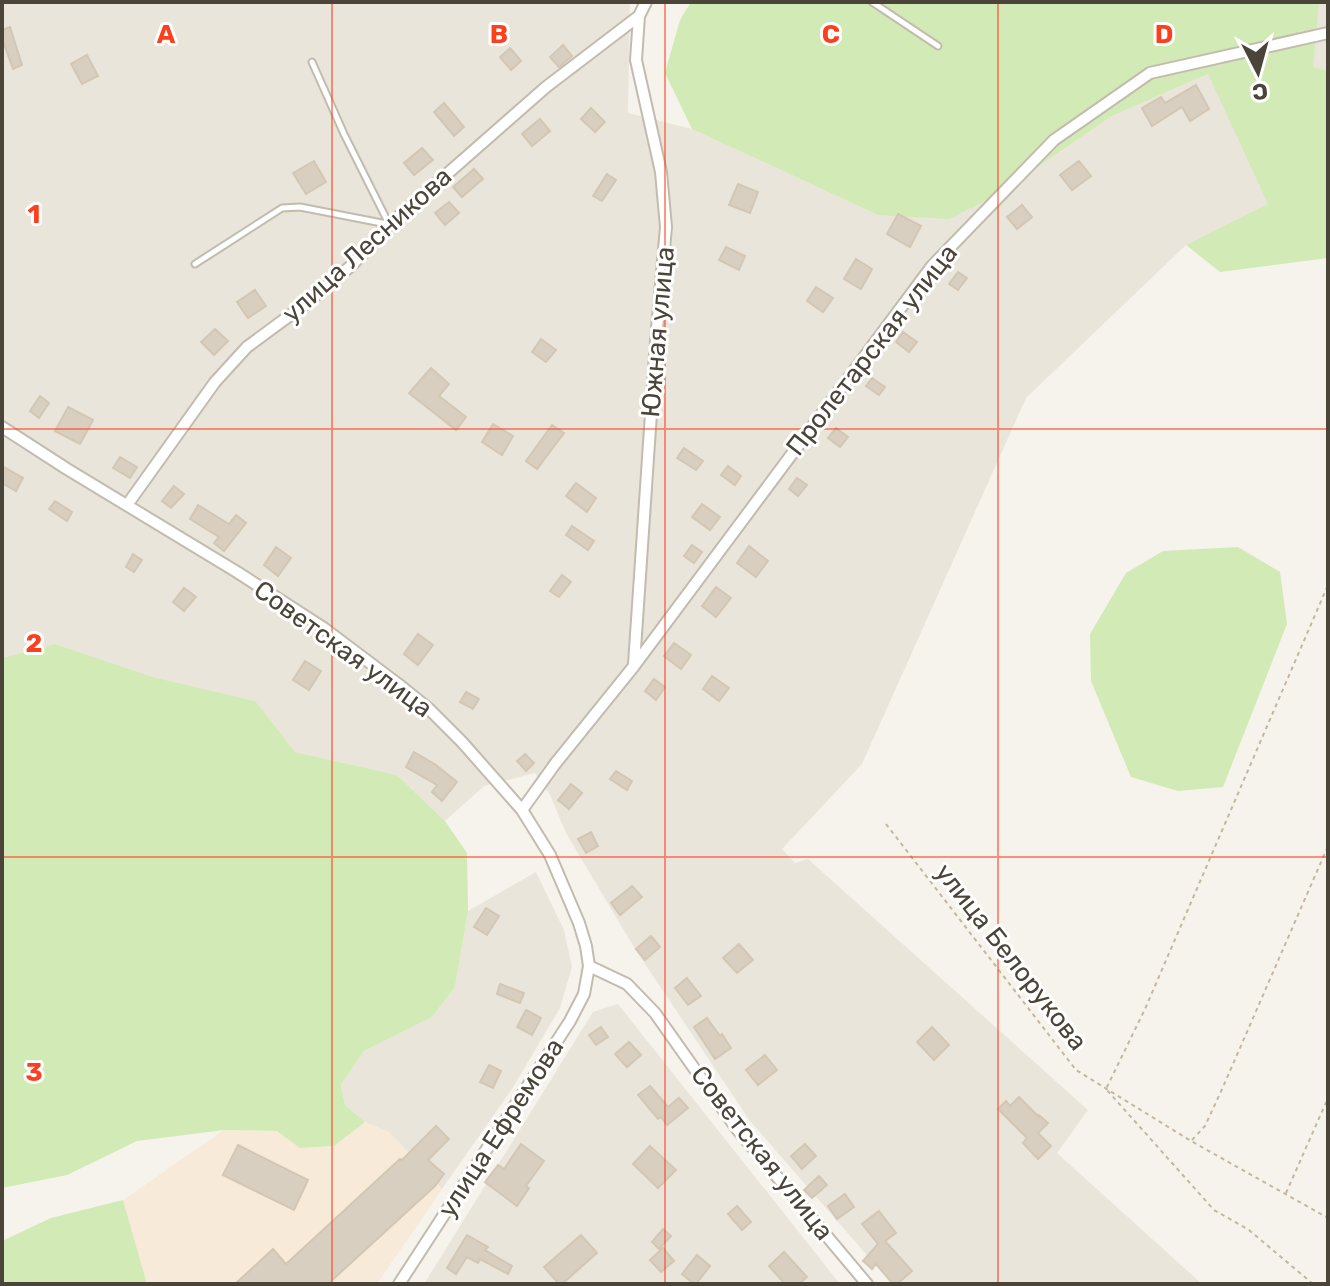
<svg xmlns="http://www.w3.org/2000/svg" width="1330" height="1286" font-family="Rubik,sans-serif">
	<rect width="100%" height="100%" fill="#f6f3ec"/>
	<path fill="#eae5da" d="M2,2h628l-2,111 64,16 186,86 117,-19 117,-80 96,-42 -495,-72h615v174l-142,69 -160,153 -164,366 -80,85 13,14 13,-4 280,251 -31,43 145,131h-310l-142,-163 -115,-172 -69,-116 -16,-38 -15,-22 -51,13 -39,35 -48,-46 -102,-23 -41,-51 -101,-24 -98,-33 -53,14z
		M536,872l28,58 8,37 -12,41 -48,81 -70,100 -53,-57 -24,-10 -20,-17 -4,-21 23,-33 68,-34 23,-30 13,-76z
		M618,1004l222,280h-416l169,-272z"/>
	<path fill="#f7ead8" d="M365,1122l24,10 53,57 -65,95h-230l-24,-84 101,-70 53,1 24,17 33,-2z"/>
	<path fill="#d2eab5" d="M691,2h628l-6,65 15,4v187l-108,14 -34,-27 82,-41 -60,-130 -96,42 -117,80 -46,23 -71,-4 -186,-86 -27,-56 15,-53z
		M1238,547l42,25 7,52 -64,163 -45,4 -47,-14 -40,-96 -1,-47 36,-61 37,-22z
		M55,644l98,33 102,24 40,51 102,23 48,46 22,32 1,58 -13,76 -23,30 -68,34 -23,33 4,21 20,17 -31,24 -34,2 -23,-17 -53,-1 -87,11 -70,34 -65,13v-530z
		M123,1200l24,84h-145v-43l49,-23z"/>
	<path fill="#d8cfc1" stroke="#d3c7b4" stroke-width="2" d="M10,27l12,38 -9,4 -9,-25 -2,1v-15z
		M563,45l9,11 -13,11 -9,-10z
		M510,48l11,13 -10,9 -11,-13z
		M87,55l11,21 -16,8 -11,-20z
		M1196,85l13,24 -19,12 -8,-14 -30,19 -10,-18 19,-11 4,6z
		M444,103l20,24 -10,9 -20,-24z
		M591,108l14,14 -10,10 -14,-13z
		M540,119l10,12 -18,15 -10,-12z
		M422,148l11,12 -19,15 -10,-12z
		M314,161l12,21 -20,12 -13,-21z
		M1079,161l12,15 -19,14 -12,-15z
		M474,169l9,10 -21,18 -9,-10z
		M607,174l9,6 -14,21 -9,-5z
		M738,184l20,8 -8,21 -21,-8z
		M449,202l10,11 -14,12 -10,-12z
		M1022,205l10,12 -15,12 -10,-12z
		M898,214l23,12 -11,21 -23,-13z
		M726,247l19,9 -6,14 -20,-10z
		M856,259l16,10 -11,20 -17,-10z
		M958,272l9,6 -9,12 -9,-6z
		M816,287l17,11 -10,14 -16,-11z
		M255,290l11,16 -18,12 -11,-16z
		M215,329l13,12 -14,14 -13,-13z
		M903,332l14,10 -8,10 -13,-10z
		M541,339l15,11 -10,12 -14,-10z
		M431,368l18,16 -10,12 27,21 -10,13 -47,-37z
		M872,378l13,9 -6,8 -13,-9z
		M40,396l9,7 -10,15 -9,-7z
		M68,407l25,13 -13,24 -25,-13z
		M493,424l20,12 -11,19 -20,-13z
		M552,425l12,8 -27,36 -11,-8z
		M836,428l12,9 -8,10 -12,-9z
		M684,448l19,13 -7,9 -19,-12z
		M120,457l17,10 -7,11 -17,-10z
		M2,466l21,12 -7,13 -14,-8z
		M728,466l13,10 -6,9 -14,-10z
		M797,478l10,7 -9,11 -9,-7z
		M576,483l20,15 -9,14 -21,-16z
		M174,486l10,8 -13,14 -9,-7z
		M55,501l17,11 -5,9 -18,-12z
		M702,504l18,13 -10,13 -18,-13z
		M198,505l31,19 7,-9 10,8 -22,28 -10,-8 5,-6 -29,-18z
		M572,526l22,15 -6,9 -22,-15z
		M692,545l10,7 -8,11 -10,-7z
		M749,546l19,15 -12,16 -19,-14z
		M276,547l15,11 -13,18 -14,-11z
		M133,554l9,6 -8,12 -8,-5z
		M562,575l9,7 -12,15 -9,-6z
		M716,587l15,11 -15,19 -14,-11z
		M184,588l12,9 -12,14 -11,-9z
		M418,634l15,11 -15,20 -14,-11z
		M674,643l17,12 -10,14 -17,-13z
		M305,661l16,10 -12,19 -16,-10z
		M712,676l17,12 -10,13 -16,-12z
		M654,679l11,8 -9,13 -11,-9z
		M466,692l13,7 -6,10 -13,-7z
		M414,752l22,13 21,17 -15,19 -10,-9 5,-7 -31,-18z
		M525,754l9,9 -8,8 -9,-10z
		M616,771l16,10 -5,9 -17,-11z
		M571,784l11,9 -13,16 -11,-9z
		M591,832l7,14 -12,7 -8,-14z
		M632,886l10,11 -22,18 -9,-12z
		M486,908l13,8 -12,19 -13,-8z
		M651,936l9,11 -15,13 -9,-11z
		M739,944l14,16 -16,13 -14,-15z
		M687,978l14,18 -13,9 -13,-17z
		M500,984l24,9 -4,10 -23,-9z
		M526,1010l15,8 -9,17 -15,-8z
		M707,1018l13,18 2,-2 9,14 -16,11 -21,-32z
		M601,1027l7,10 -12,8 -7,-10z
		M932,1027l17,18 -15,15 -17,-18z
		M629,1042l12,13 -14,12 -12,-13z
		M765,1055l12,15 -19,15 -12,-15z
		M489,1065l12,6 -8,17 -13,-6z
		M650,1086l18,21 11,-9 9,10 -21,17 -6,-8 -3,2 -20,-24z
		M1019,1097l19,19 1,-1 9,8 -10,10 13,13 -13,13 -15,-16 4,-5 -29,-29 8,-8 4,5z
		M436,1126l13,13 -21,21 16,14 -9,12 -107,98h-93l38,-35 13,15 114,-105 2,1z
		M521,1144l23,17 -18,25 3,2 -12,18 -32,-24 13,-17 6,4z
		M805,1144l11,12 -14,13 -11,-13z
		M238,1145l70,35 -14,30 -71,-35z
		M650,1146l26,24 -18,18 -25,-24z
		M819,1176l8,9 -15,13 -8,-8z
		M845,1194l9,13 -17,12 -9,-13z
		M737,1206l14,16 -9,8 -14,-16z
		M879,1211l17,22 -11,8 27,30 -15,13h-4l-17,-20 -4,5 -9,-8 15,-17 -16,-20z
		M663,1229l8,7 -12,13 -7,-7z
		M467,1235l21,12 -3,3 27,16 -4,8 -28,-15 -2,4 -11,-6 -11,17 -9,-6z
		M581,1235l16,18 -35,31h-3l-15,-17z
		M663,1248l11,13 -13,11 -11,-12z
		M784,1252l23,25 -8,7h-14l-16,-18z
		M697,1255l13,11 -14,18h-2l-12,-10z"/>
	<g fill="none" stroke-linecap="round" stroke-linejoin="round">
		<defs>
			<path id="lane" d="M872,2l66,44
				M312,62l32,72 45,90
				M195,264l87,-56 18,-1 87,17"/>
			<path id="street" d="M2,427l65,42 170,103 88,57 73,55 31,25 33,33 60,68 28,45 29,68 7,23 3,20 -5,28 -14,27 -171,263
				M127,505l88,-123 32,-35 61,-45 44,-37 37,-40 157,-138 93,-71
				M634,664l22,-324 10,-113 -5,-55 -25,-112 3,-44 7,-14
				M522,810l33,-46 79,-98 298,-400 122,-126 96,-67 178,-40
				M589,966l38,18 28,29 82,116 130,155"/>
		</defs>
		<use href="#lane" stroke="#c2bbae" stroke-width="9"/>
		<use href="#street" stroke="#c2bbae" stroke-width="14"/>
		<path stroke="#c4b79f" stroke-width="2" stroke-dasharray="4 4" stroke-linecap="butt" d="M886,824l190,246 115,71 137,77
			M1192,1140l13,-14 18,-39 105,-241
			M1286,1193l42,-95
			M1313,1284l-64,-54 -35,-20 -108,-121 39,-80 183,-424"/>
		<use href="#lane" stroke="#fff" stroke-width="5"/>
		<use href="#street" stroke="#fff" stroke-width="10"/>
	</g>
	<path fill="none" stroke="#fc3f1d" stroke-width="2" stroke-opacity="0.55" d="M332,2v1282M665,2v1282M998,2v1282M2,429h1326M2,857h1326"/>
	<g text-anchor="middle" dominant-baseline="central" stroke-width="6" stroke-linejoin="round" paint-order="stroke">
		<g font-size="26" fill="#4b4439" stroke="#fff">
			<text transform="translate(367 245) rotate(-42)">улица Лесникова</text>
			<text transform="translate(658 332) rotate(-85)">Южная улица</text>
			<text transform="translate(872 350) rotate(-52)">Пролетарская улица</text>
			<text transform="translate(343 649) rotate(36)">Советская улица</text>
			<text transform="translate(1011 957) rotate(52)">улица Белорукова</text>
			<text transform="translate(501 1128) rotate(-57)">улица Ефремова</text>
			<text transform="translate(762 1153) rotate(52)">Советская улица</text>
		</g>
	</g>
	<g font-size="26" text-anchor="middle" font-weight="bold" fill="#fc3f1d" stroke="#fff" stroke-width="6" stroke-linejoin="round" paint-order="stroke">
		<text x="166" y="43">A</text>
		<text x="499" y="43">B</text>
		<text x="831" y="43">C</text>
		<text x="1164" y="43">D</text>
		<text x="34" y="223">1</text>
		<text x="34" y="652">2</text>
		<text x="34" y="1081">3</text>
	</g>
	<rect width="1330" height="1286" fill="none" stroke="#4b4439" stroke-width="8"/>
	<g transform="translate(1258 72) rotate(174)" stroke="#ffffff" stroke-width="6" paint-order="stroke">
	<path d="M0-6L14 30L0 20L-14 30Z" fill="#4b4439"/>
	<text y="-12" font-size="22" font-weight="bold" text-anchor="middle" fill="#4b4439">С</text>
	</g>
</svg>
